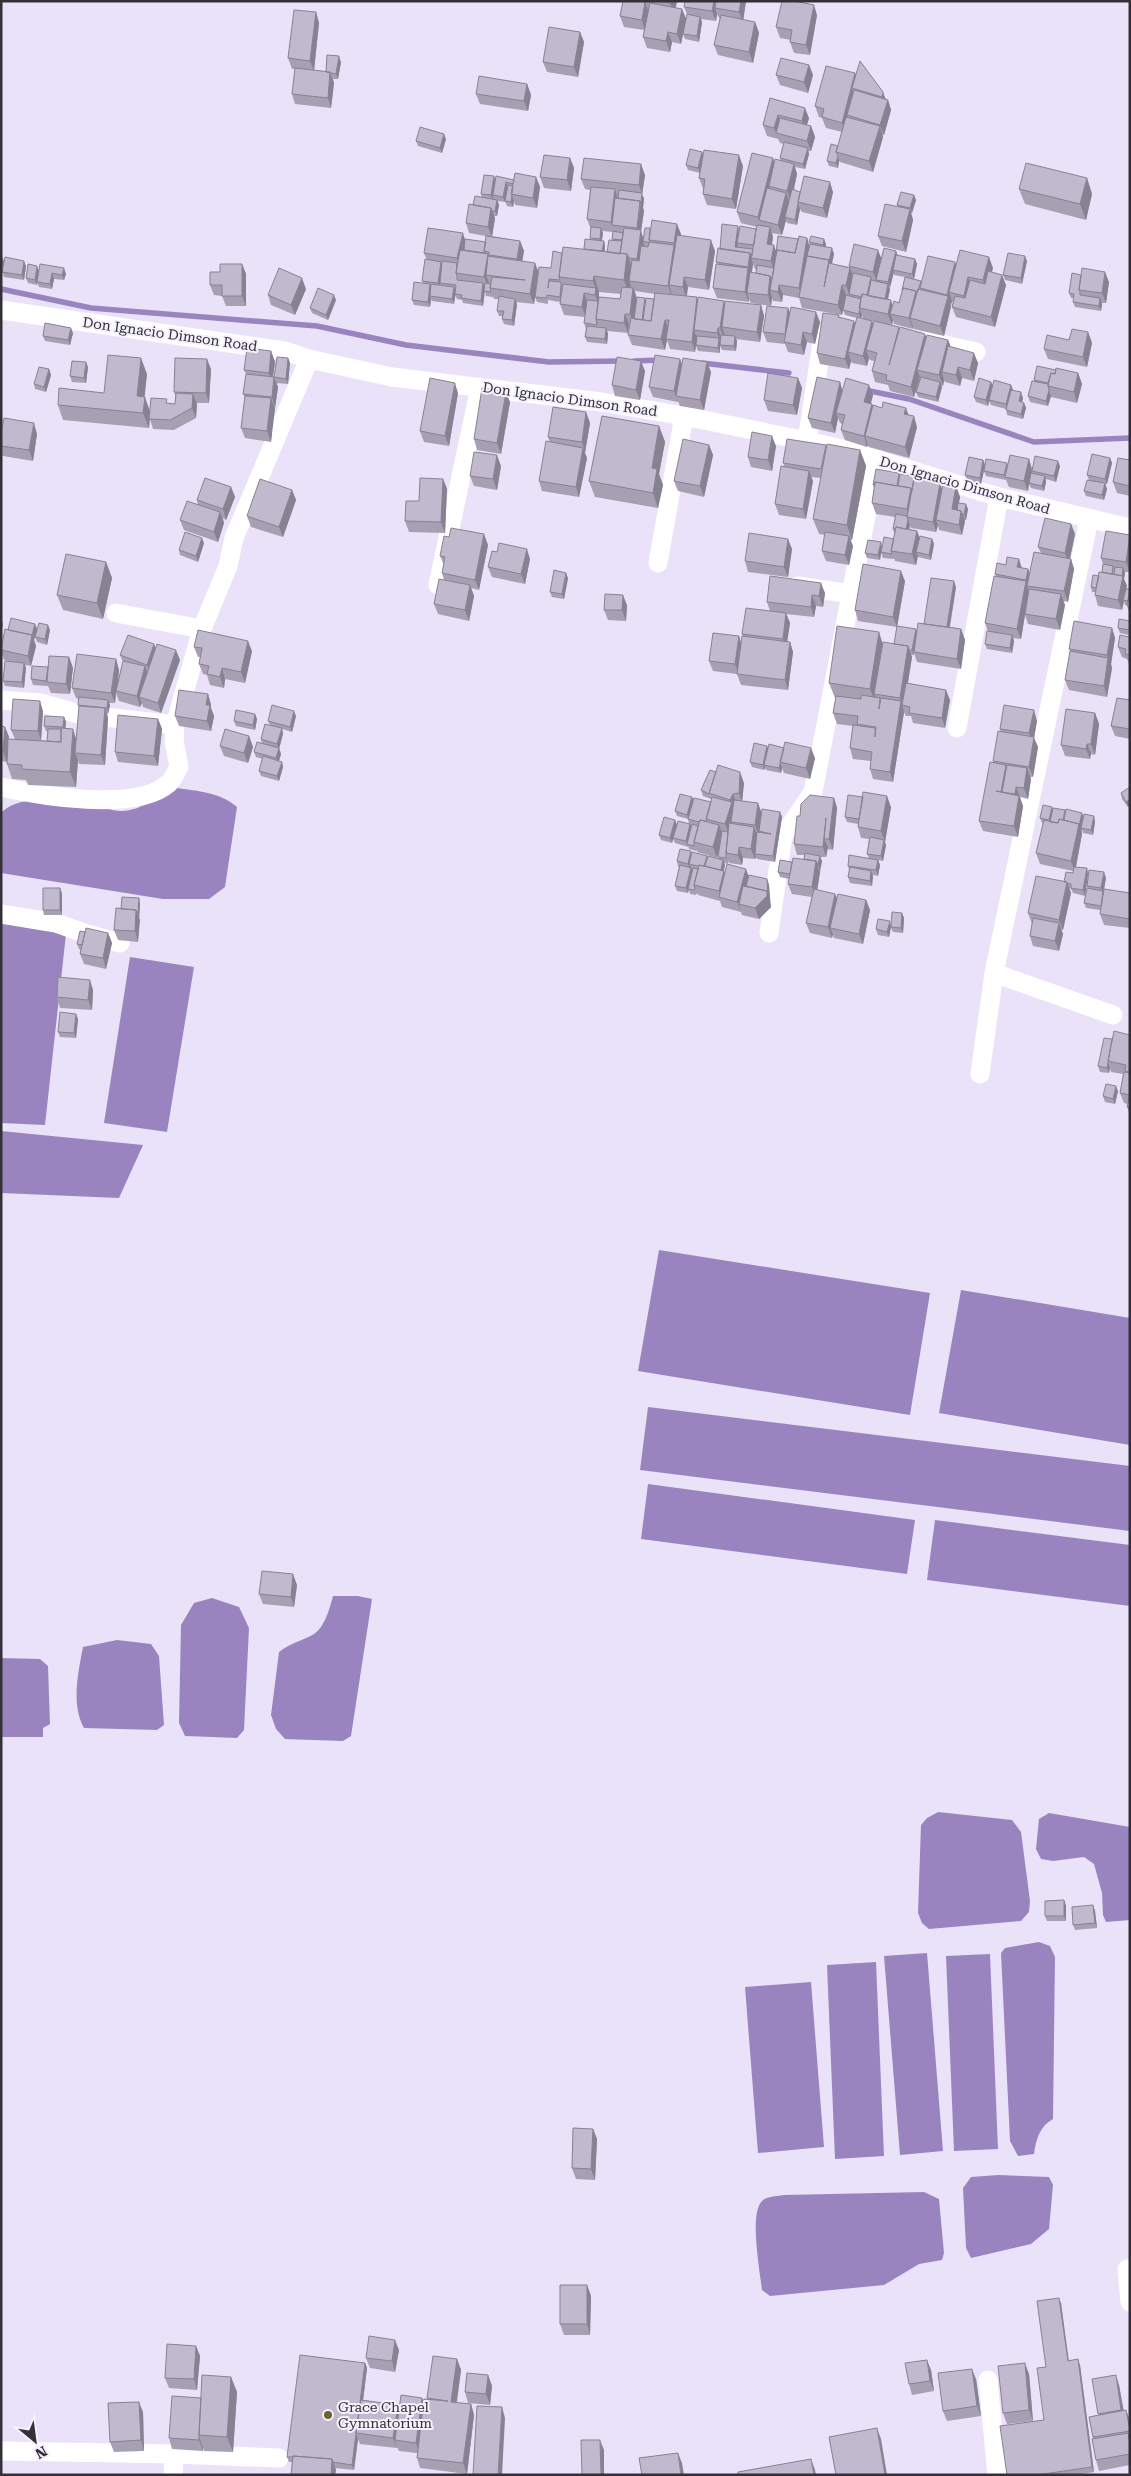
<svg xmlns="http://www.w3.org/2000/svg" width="1131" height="2476" font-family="'Roboto Serif',serif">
	<rect width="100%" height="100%" fill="#e9e2f8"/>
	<path fill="#9a84c0" d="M170,787c24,4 49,4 67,20l-12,80 -16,12h-46l-162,-26v-60c19,-20 62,-12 87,-9 11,2 23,7 34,7 20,-1 34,-13 48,-24z
		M1,923l65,11 -21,191 -44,-2z
		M130,957l64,10 -27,165 -63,-9z
		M1,1131l142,14 -24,53 -118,-5z
		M659,1250l271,43 -20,122 -272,-44z
		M961,1290l169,28v127l-191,-32z
		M648,1407l482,59v65l-490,-61z
		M648,1484l267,36 -8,54 -266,-35z
		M935,1520l195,25v61l-203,-26z
		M333,1596h25l14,3 -21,137 -8,5 -58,-2 -9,-10 -5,-14 8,-63c11,-9 23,-11 35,-18 11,-7 16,-27 19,-38z
		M212,1598l27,9 10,21 -5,102 -7,8 -52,-2 -6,-13 2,-98 13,-22z
		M117,1640l34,4 8,12 5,69 -7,5 -73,-2c-13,-23 -6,-55 -1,-81z
		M1,1658l39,1 8,7 2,58 -7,4v9h-42z
		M938,1812l74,8 9,12 9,69 -1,11 -8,9 -92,8 -7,-6 -4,-10 3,-88 6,-7z
		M1049,1813l81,14v93l-24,2 -3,-7 -1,-22 -8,-29 -10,-7 -31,4 -12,-2 -5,-10 3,-30z
		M1039,1942l11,4 5,11 -2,162c-13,7 -17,20 -19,35l-16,2 -8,-15 -9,-188 4,-5z
		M927,1953l16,198 -43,4 -16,-199z
		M990,1954l8,195 -44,2 -8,-195z
		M876,1962l8,194 -49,3 -8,-194z
		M811,1982l13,165 -66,6 -13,-166z
		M998,2175l51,2 4,8 -4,44 -18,15 -60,14 -5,-10 -3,-60 8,-11z
		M924,2192l15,7 5,54 -2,7 -23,4 -35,21 -114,11 -8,-6c-2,-19 -13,-76 0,-89 5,-5 16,-5 23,-6z"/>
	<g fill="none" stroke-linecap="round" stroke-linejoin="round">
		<path stroke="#9a84c0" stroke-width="5.5" d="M1,289l90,19 226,18 89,19 143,17 74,-1
			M634,361l26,-1
			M702,363l87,10
			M865,390l44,9 125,43 96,-4"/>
		<path stroke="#fff" stroke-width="19" d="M1,310l284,41 24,8 83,18 210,25 82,14 123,25 35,8 157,48 131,31
			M927,341l49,11
			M807,441l16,-105
			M658,563l26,-147
			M438,585l42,-198
			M798,586l53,8
			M116,613l86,16
			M1,700l40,3 38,11 96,11
			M957,728l42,-231
			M1,787c40,9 134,25 167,-3 5,-4 8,-12 11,-17l-5,-26 1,-16 27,-96 26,-63 6,-28 75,-179
			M1,914l55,9 31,11 33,9
			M769,933l14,-97 30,-44 64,-333
			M994,973l119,42
			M980,1074l14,-101 95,-454
			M1127,2269l3,33
			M988,2380l9,95
			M1,2451l173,3 -1,21
			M174,2454l105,4"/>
	</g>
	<path fill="#a6a0b2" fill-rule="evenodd" d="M623,1h54l-1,7 6,1 4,10 -5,25 -9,-2 -2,10 -23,-4 -4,-11 1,-7 -20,-3 -4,-11z
		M685,1h61l-3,19 12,2 4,11 -6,30 -35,-8 -4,-10 6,-26 -1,-1 -2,-4 -1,7 -15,-2 1,3 -3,20 -14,-3 -2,-5 4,-20 -3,-7z
		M316,12l3,11 -5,47 12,2 15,-10 -3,17h-5l1,4 -3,25 -36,-4 -3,-10 3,-25h-3l-4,-11z
		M817,15l-7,40 -16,-2 -4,-11 1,-2 -11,-2 -4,-11z
		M580,32l4,10 -6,35 -31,-5 -4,-10z
		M809,65l4,10 -5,18 -28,-8 -4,-10z
		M855,73l1,3 30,23 2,1 3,10 -7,25h-1v2l-10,35 -33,-10 -1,-1 -1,7 -9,-2 -2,-5 11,-15 4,-14 -16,-4 -4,-10 -3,-1 -4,-11z
		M527,84l4,11 -3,16 -48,-7 -4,-10z
		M770,98l39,20 -2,7 4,1 4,11 -4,14h-3l1,3 -4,15 -10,-2 2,7 -3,16 6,2h33l-6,26 -25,-6 -2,-3 -3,16 -10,-2 -1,-3 -4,15 -10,-2 1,4 -1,8 4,6 22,-12 9,-1 2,7 1,-1 -1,-2 17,2 -1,3 9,7 -2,10 17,3v-1l32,-8 15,-7 1,4 18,4 2,5 -3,15 7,2v2l35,-18 37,3 -2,4 15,13 -11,42 -39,-10 -4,-10 1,-4 -1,-2 -8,35 -30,-7 -1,-2v2l-19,-5 -1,-4 -1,5 -29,-6 -1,-4 -1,3 11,3 1,3 27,6 26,7 22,3 3,7 27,16 -4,18 -12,-3 -2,8 -15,-4 -1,-2 -1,6 -2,-1 1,2 -4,15 -20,-5 -2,-5 4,-15 -6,20 -24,-6 -2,-6 -13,-3 -3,-11 2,-10 -4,-1 -1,-2 -2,8 -15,-3 -1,-2 -2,8 -29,-5 -3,-11 22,-38 1,3 15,6 2,-6 -12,-3 -2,-5 3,-15 -4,20 -40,-7 -3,-10 -16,-3 -1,7 -9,-1 -1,-3 -1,8 -20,-3 -2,-4v3l-32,-4 -4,-10 4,-24 -1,-2 4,-13 18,-23 1,5 17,-2 1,-2 -16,-4 -4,-11 36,-54 1,5 7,-2 -1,-3 4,-14 -4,-1 -2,-4 -11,-3 -4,-11zM753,264l2,5h1v4h-4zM894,272v3l11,2 -6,26 -6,3 -5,-6 2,-11 -1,-2z
		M446,139l-4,14 -24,-7 -2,-5z
		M702,152l1,3 40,11 -7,43 -29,-4 -4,-11 1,-6h-1l-4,-10 1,-5 -12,-3 -2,-5z
		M570,158l4,10 -3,23 -27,-3 -4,-11z
		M645,175l-3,20 2,3 -1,10 1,3 -3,20 2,7 38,-4v2l34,15 -6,39 -21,-3 -1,9 11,4 27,3 36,2 3,11 -4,26 -24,-3 1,2 -1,10 -14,-1 -2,-4v7l-22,-2 -2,-5 -1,6 -25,-3 -3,-9 -2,10 -33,-5 -4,-10 2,-11h-1l-1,9 -21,-2 1,3 -1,10 -20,-2 -2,-5 1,-8 -2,-6 1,-6 -21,-2 -4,-11v-2l-12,-2v4l-11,-2 -2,-5 -1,7 -18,-2 1,2 -3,22 -10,-2 -2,-5 1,-3h-4l-2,-5 2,-12h-5l-1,-3v1l-7,-1 -1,-5 -2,15 -20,-3 -1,-3 -5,-1 -2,-4 -1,9 -22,-3 -1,-2 -1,8 -16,-2 -2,-5 11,-17 -1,-2 5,-21 -3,-7 41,-13 21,2v-6l-17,-3 -3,-10 7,-18 9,-7 -1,-4 14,-14h19l22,-3 4,10 -3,21 -22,-3 -1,-4 -1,6 -6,-1 -2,-5 1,-4 -1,5 -7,-1 1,4 -2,11h-3l1,2 -3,18 28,5 4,10 -2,10 16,11 13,-4 11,-15 22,-4 7,-10 -1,-1 1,-8 -4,-11 3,-29 -5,-1 -4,-10zM602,231l11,1v8l-6,12h-2v-6l-1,-5h-2l1,-8zM635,291l20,3 -1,5 -8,1 -1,-2h-8zM599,292l22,2 -1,5 -21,-2z
		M1087,178l5,16 -6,26 -61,-16 -6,-15z
		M914,195l2,5 -4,13h-1l2,7 -7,32 -24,-6 -4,-10 20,-29 -1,-2z
		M1,256l3,5 22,5 -2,14 -20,-3 -2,-7h-1z
		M1027,261l-5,23 -17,-4 -2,-5z
		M242,264l4,10v32h-20l-4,-10 -8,-1 -4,-10 10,-13z
		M39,270l27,4 -2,6 -10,-1 -2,10 -13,-2 -2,-5v3l-9,-2 -2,-5z
		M1109,282l-3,21h-4l-1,8 -26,-4 -2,-5 1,-4h-3l-2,-5z
		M306,289l-11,26 -24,-10 -3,-10z
		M336,300l-8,20 -16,-7 -2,-5z
		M788,308l2,5 30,9 -5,22 -8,-2 -3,13 -16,-3 -3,-8 -18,-2 -4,-10z
		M1088,332l4,11 -5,24 -39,-8 -4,-10z
		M73,333l-3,12 -25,-4 -2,-5z
		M271,351l4,11 -2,15h1l4,10 -3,21h-1l-3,34 -26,-4 -4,-10 4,-30 -2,-4 3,-20 -2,-4z
		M288,358l2,5 -2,21 -12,-1 -2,-6z
		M680,359l2,6 29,7 -7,38 -24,-4 -2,-5v1l-25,-5 -4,-10z
		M88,367l-2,16 -14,-1 -2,-6z
		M49,369l2,6 -5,17 -11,-3 -1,-5z
		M211,369l-2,34h-13l1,1 -1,14 -22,12 -21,-1 -3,-10 -1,9 -86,-8 -5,-15 46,-12 43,-19 -3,23 6,14 18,-8 7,1 1,-7 -2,-5z
		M1056,370l22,3 4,11 -5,19 -26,-6v-1l-3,10 -18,-4 -2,-6 6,-15v-1z
		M645,371l-5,29 -25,-4 -3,-11z
		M798,378l4,10 -5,27 -29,-4 -4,-11z
		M840,382l2,8 31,5 -2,9h1l1,2 9,2h24l2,7 9,12 -8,31 -40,-11 -1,-2 -1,2 -22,-7 -4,-10 1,-6 -2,-1 -2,-5 -3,15 -23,-5 -4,-10z
		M991,382l2,4 18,-1 2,5 10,8 -1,4 2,1 2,5 -3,11 -16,-4 -1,-6 -15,-4 -2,-4 -1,5 -12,-4 -2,-5z
		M458,393l-9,53 -25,-4 -4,-11z
		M510,402l-9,52 -24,-4 -3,-11z
		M586,412l4,11 -5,30 2,5 -8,39 -37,-6 -3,-10 11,-39 -2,-5z
		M659,426l6,16 -6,32 4,11 -5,23 -63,-11 -6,-16z
		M1,432l36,2 -4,27 -30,-5 -2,-3z
		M709,445l4,10 -9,42 -26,-6 -4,-10z
		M776,446l-4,25 -21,-4 -3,-10z
		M826,447l34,3 6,16 -14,74h-2l3,6 -4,19 -23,-4 -4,-10 3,-16 -6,-1 -6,-15 8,-41 -10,-1 2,4 -7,38 -27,-4 -4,-11 10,-37 -2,-4z
		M1130,456v40l-13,-3 -4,-11 16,-22z
		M1110,458l2,5 -5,21h-2l2,5 -3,11 -18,-4 -2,-5 5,-11 -2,-5z
		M1029,459l3,10 28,-3 -4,16 -10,-3v3l-2,9 -13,-3 -2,-4 -1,7 -19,-4 -3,-7 -20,-4 -2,-5 -3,13 -14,-4 -2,-5 18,-15 2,5 22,-2 1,2z
		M501,466l-4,24 -23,-4 -4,-10z
		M899,473l1,2 15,1 1,3 24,4 2,5 14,-2 4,11 -1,6 9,6 -2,11h-1v1l-3,14 -23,-5 -1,-5 -2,7 -25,-4 -1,-3 -1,4 8,2 2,7 13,1 2,5 -3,16 -13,-3v-1l-2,9 -21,-4 -1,-3 -1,1 -10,-1 -2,-5 -1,7 -13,-2 -2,-5 17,-7 12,-7v-6l-1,-4 2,-12 -19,-3 -4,-11 2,-15 -1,-3z
		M443,479l4,10 -2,44 -36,-1 -4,-11 14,-20z
		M231,487l4,10 -9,23 -3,-2 1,5 -6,19 -34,-12 -4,-10 18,-15 -1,-5z
		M292,490l4,10 -13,37 -32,-10 -4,-11z
		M1071,524l4,10 -5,24 1,1 3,10 -6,33 -5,-1 2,4 -5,25 -32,-6 -3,-9 -4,24 -8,-1 1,3 -2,12 -25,-4 -2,-5 3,-13 -3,-8 11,-47 -1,-2 11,-9 13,-6 3,9 6,1 1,4 12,-20 -3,-6z
		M1130,535v37h-5v1l-1,6 3,7 -1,3h4v26l-3,-10h-2l-1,-4 -2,9 -24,-4 -3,-11v-3h-3l-1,-5 11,-15 1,-8 -2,-6z
		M204,543l-6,19 -18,-7 -1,-5z
		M488,545l-9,45 -8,-2 3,8 -5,25 -31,-7 -4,-10 10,-24 -2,-7 2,-8 -4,-9z
		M792,549l-4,28 -40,-5 -3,-11z
		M530,559l-5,25 -33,-7 -4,-10z
		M106,562l6,16 -9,41 -40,-9 -6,-15z
		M568,578l-4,21 -12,-2 -2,-5z
		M905,581l-8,46 -39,-6 -3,-11z
		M956,587l-6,40 11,2 4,11 -4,29 -44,-7 -3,-9v2h-3l1,2 -4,26 42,17 -5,28 -32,-5 -2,-7h-5l-2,-4 -11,70 -20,-3 -3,-10 1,-8 -18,-2 -3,-11 3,-22 -16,-2 -4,-11 3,-14 -1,-1 -6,-15 53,-40 12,1 22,-15 1,3z
		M825,593l-2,14 -7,-1 -2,11 -28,-3 4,9 -3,19h3l3,10 -5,38 -47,-5 -4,-11 -24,-3 -4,-10 30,-25 2,7 2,-7 -1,-2 28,-23 -3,-9z
		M627,605l-1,16 -18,-1 -4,-10z
		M1130,621v43h-1l-2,-5 -5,-2 -4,-10 11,-10v-2l-9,-2 -2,-5z
		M35,624l2,5 -3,11 2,6 -5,20 -6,-1 1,3 -2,20 -19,-2 -2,-5 11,-19 -10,-2 -3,-9v-4l7,-17z
		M1112,628l3,10 -4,26 1,4 -5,29 -38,-7 -4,-10 5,-29 -1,-2z
		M50,630l-3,15 -10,-3 -2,-5z
		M194,647l58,4 -7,32 -20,-4 -1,9 -14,-3 -3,-10 -4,-1 -4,-10 1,-7h-2z
		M156,648l24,12 -19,53 -18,-6 -1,-4 -2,4 -21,-6 -3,-8 -1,10h-7l2,2 -2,9 -1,-1 1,5 -3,47 -26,-1 -1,-4 -2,27 -48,-2 -2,-5 -14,-1 -5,-15v-2l-6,-1v-35l4,1 4,10v2h6l-4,-9 32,-19 -2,29 6,1 1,-10h-2l-2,-5 20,-9 2,5 -1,7 11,10 3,-31 -1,-3v-6l-2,-1 -4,-10 44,-29 3,11 -1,13 5,-21 -3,-7z
		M69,657l4,11 -3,26 -19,-1 -3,-7 -15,-1 -2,-6 17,-12z
		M208,694l3,11v3l3,8 -3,15 -32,-5 -4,-10z
		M1130,700v39l-15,-3 -4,-10z
		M1095,713l4,11 -4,31 -4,-1 -1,5 -25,-3 -4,-11z
		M255,714l2,5 -2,11 -19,-4 -2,-5z
		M296,716l-4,16 -10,-3 1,5 -4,15 2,5 -2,7 3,1 1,5 -4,14 -18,-5 -2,-5 4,-12 -7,-2 -2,-5 8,-8 -1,-5 9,-14 -2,-4z
		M158,719l4,10 -4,37 -40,-4 -3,-10z
		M1037,721l-3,17 4,9 -5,30h-3l1,2 -3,20 -8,-2 3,9 -5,31 -35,-6 -4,-10 14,-58v-2l8,-29 -1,-3z
		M249,736l4,11 -5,16 -24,-7 -4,-10z
		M767,746l1,2 47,10 -5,21 -26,-6 -2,-5 -1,5 -15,-3 -1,-2 -1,2 -12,-3 -2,-5z
		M744,783l-2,18 19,12 19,-1 2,5 -7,45 -18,-3 -1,-2 -1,2 -12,-1 -1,7 -13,-2 -1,-2v3l-4,-1 1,2 -1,6 1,2 24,3 18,3 2,6 2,22 -12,12 -17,-4 -1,-3 -19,-5 -2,-6 -22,-6 -1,-2 -1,2 -6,-1 -1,-5 -1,4 -11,-2 -2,-5 4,-19h-1l-1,-6 15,-7 15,4 12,1 -1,-2 2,-11 -3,12 -20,-6v-2l-1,1 -7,-2 -1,-3v1l-13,-4 -2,-4 -1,4 -11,-3 -2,-5 16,-15 2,5 12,-1 -1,-5 -11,-3 -2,-5 17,-14 1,2 18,3v-3l-8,-3 -2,-6z
		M1130,787l-2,20 -6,-8 -1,-6z
		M834,798l3,10 -4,42 -5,-1v-2l-2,10h-6l2,4 -5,29 18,4 2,4 29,2 4,10 -7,34 -29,-6 -1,-4 -1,4 -22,-5 -4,-10 6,-26 -20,-3 -4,-10 1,-5 -9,-2 -2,-5 14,-10 12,-3v-4h-7l-3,-11 6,-28z
		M891,807l-6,35 1,3 -3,16 -5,-1 2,5 -2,11 -5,-1 -1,11 -22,-3 -2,-6 1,-7 -1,-4 21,-8 -2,-4 2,-15 -8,-1 -3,-11v-3l-11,-2 -2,-5z
		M1053,810l30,6h11l1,6 -2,13 -10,-2 -1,-4v5l-6,33 11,1 1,6 -3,22 -12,-3 -2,-4 -2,-1 2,5 -8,37h-2l2,4 -4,17 -26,-5 -3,-10 2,-12 -4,-11 36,-31 9,-9v-2l-33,-7 -4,-11 7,-29 -1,-1 -2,-5z
		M1106,878l-2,13 26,2v35l-26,-3 -4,-11v-4l-14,-2 -2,-5 3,-15v-2z
		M62,893v22h-18l-1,-5z
		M139,898l1,6 -2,38 -20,-2 -4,-10 7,-21z
		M902,913l2,5 -1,15 -10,-1 -2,-4 -2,9 -11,-2 -2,-6 15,-4z
		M85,932l23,1 4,10 -6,26 -22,-5 -4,-10 1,-4 -2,-1 -2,-5z
		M93,990l-1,20 -32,-2 -3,-11z
		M78,1019l-2,19 -16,-1 -2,-5z
		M1130,1035v79l-3,-7 1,-3 -4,-1 -4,-10 3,-19 -12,-2 -1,-4 -1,5 -9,-1 -2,-6 14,-27z
		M1118,1091l-3,13 -10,-2 -2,-6z
		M297,1585l-3,22 -31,-3 -4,-10z
		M1064,1900l2,6v15h-19l-2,-5z
		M1093,1905l2,6 2,17 -22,2 -2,-5z
		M593,2129l4,10 -2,41 -19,-1 -4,-11z
		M587,2285l4,11 -1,39h-26l-4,-11z
		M1061,2303l8,58 11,4 14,107 -17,3h-70l37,-55 2,-53z
		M196,2346l4,10 -3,34 -28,-2 -4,-10z
		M399,2350l-4,22 -25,-4 -4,-10z
		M457,2359l4,11 -4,33 14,1 3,11 -7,59 -47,-6 -3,-10v-5l-18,-2 -2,-4v1l-37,-4 -2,-5 -4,31 -19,-2 1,2 -1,5h-44l1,-13h-3l-2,-5 78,-94 2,5 -4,32 35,5 1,4 23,-11 2,5 3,-4v-1z
		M931,2370l3,21 -22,4 -3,-11z
		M1029,2374l4,47 -26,3 -4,-11z
		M488,2375l4,11 -2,19 -22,-2 -3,-11z
		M231,2377l6,15 -4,60 -29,-1 -1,-3v3l-31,-2 -3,-11 32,-40z
		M976,2379l5,37 -34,5 -4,-10z
		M1119,2385l5,26 2,-1 4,11v44l-31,6 -3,-11 -3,-21 -4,-22 9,-2v-1z
		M143,2412l1,39 -30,1 -4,-10z"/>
	<path fill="#878291" d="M641,1h4l4,12 -4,18 -3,-11z
		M671,1h6l-3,13 -4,-11z
		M714,1h5l-4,7 2,6 -1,7 -4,-10z
		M741,1h5l-3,21 -4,-10z
		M814,5l3,10 -7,40 -4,-10z
		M682,9l4,10 -5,25 -4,-10z
		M316,12l3,11 -5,48 -4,-10z
		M700,17l2,5 -3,20 -2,-6z
		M755,22l4,11 -6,30 -4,-11z
		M580,32l4,10 -6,35 -4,-10z
		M668,32l4,10 -2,10 -4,-11z
		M339,56l2,6 -3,17 -2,-5z
		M809,65l4,10 -5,18 -4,-11z
		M330,72l4,11 -3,25 -3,-10z
		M855,73l4,11 -7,4 3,9 -8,18 2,6 -3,12 -4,-10z
		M527,84l4,11 -3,16 -4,-10z
		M883,92l4,11 1,-3 3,10 -7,25 -4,-10 6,-18 -4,-10z
		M805,108l4,10 -4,13 -3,-10z
		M778,115l4,10 -6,8 -2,-5z
		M811,126l4,11 -4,14 -4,-10z
		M880,126l3,11 -10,35 -4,-11z
		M444,134l2,5 -4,14 -2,-5z
		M808,148l1,6 -4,15 -2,-5z
		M702,152l2,6 -4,15 -2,-5z
		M739,155l4,11 -7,43 -4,-10z
		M838,156l1,5 -1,7 -2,-5z
		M570,158l4,10 -3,23 -4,-11z
		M773,158l3,11 -7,17 2,6 -12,29 -1,-4z
		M641,164l4,11 -3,20 2,3 -1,10 1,3 -3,20 3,10h-1l1,4 -4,25 -3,-11 3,-22 -3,-9 5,-34 -3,-9z
		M794,164l3,10 -6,27 -4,-10z
		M494,176l2,6 -3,13v6l-2,-6z
		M536,177l4,10 -3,21 -4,-10z
		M1087,178l5,16 -6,26 -6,-16z
		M506,182l2,5 -3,15 -2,-5z
		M830,182l3,10 -6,26 -4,-10z
		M615,189l3,11 -6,25 -1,-3z
		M786,193l4,11 -5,13 1,3 -4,15 -4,-10z
		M914,195l2,5 -4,13 -2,-5z
		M512,196l2,5 -1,6 -2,-5z
		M497,200l2,5 -2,11 -2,-5z
		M798,204l2,5 -3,16 -2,-5z
		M491,208l4,10 -3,19 -4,-10z
		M910,209l3,11 -7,32 -4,-11z
		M677,224l4,10 -3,20 -4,-11z
		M738,226l1,6 -2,11 1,1 -1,8 -2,-5z
		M770,227l3,10 -3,18 -3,-11z
		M601,228l2,5 -2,11 -1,-5z
		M463,233l3,10 -5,25 -4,-10z
		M807,238l3,10 -8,51 -3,-11z
		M824,239l2,5 -1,6 -2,-5z
		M711,240l4,11 -6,39 -4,-10z
		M520,241l4,10 -3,18 -4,-10z
		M604,241l1,5 -2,18 -2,-5z
		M674,245l4,11 -9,29 3,9v2l-4,-10z
		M774,245l3,9 -1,-1 1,5 -3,12 -3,-9z
		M832,248l2,6 -3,13 -7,20 5,-27z
		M878,250l4,10 -6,20 1,2 -4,-10z
		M896,251l2,5 -5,14 1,2 -4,16 -2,-6z
		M750,253l3,11 -2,13 -3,-10z
		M488,254l3,10 -5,11 3,8 -1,4 -4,-10z
		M627,254l6,16 -4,11 2,4 -2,10 -5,-15z
		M2,256l2,6 -2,8 -1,-2z
		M1025,256l2,5 -5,23 -1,-6z
		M989,257l4,11 -6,22 -4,-10z
		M915,259l2,5 -3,15 -2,-5z
		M24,261l2,5 -2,14 -2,-5z
		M441,262l2,5 -3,16v5l-2,-5z
		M955,262l4,11 -10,19 3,9 -1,4 -4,-10z
		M535,263l4,10 -5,31 -4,-10z
		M242,264l4,10v32l-4,-10z
		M37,266l2,5 -2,14 -2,-5z
		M64,268l2,6 -2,6 -2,-5z
		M748,268l4,10 -5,15 2,6v3l-4,-10z
		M850,268l4,10 -5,16 -3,-9z
		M1105,272l4,10 -3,21 -4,-10z
		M52,273l2,6 -2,10 -2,-5z
		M1002,275l4,10 -11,42 -4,-10z
		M594,276l5,16v13l-4,-10 1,-6 -3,-8z
		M770,276l4,10 -4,4 2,8 -1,8 -3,-11z
		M684,277l4,10 -2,11 -3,-11z
		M871,277l1,5 -3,17 -3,-1z
		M968,277l4,10 -5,19 -3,-10z
		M302,278l4,11 -11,26 -4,-10z
		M483,283l2,5 -2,18 -2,-5z
		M430,284l2,5 -2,7 1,3 -1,8 -2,-5z
		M888,284l2,5 -4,18 -2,-5z
		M779,285l4,10 -1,7 -4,-10z
		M842,285l4,10 -4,20 -4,-10z
		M454,287l2,5 -2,12 -2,-5z
		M633,288l4,11 -3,26 -4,-11z
		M916,291l3,10 -9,17 3,9v2l-4,-11z
		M584,293l4,11 -2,13 -4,-10z
		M334,295l2,5 -8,20 -2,-5z
		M948,296l3,11 -7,29 -4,-10z
		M697,297l4,11 -7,22 3,8 -2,14 -3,-10z
		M1100,298l2,6 -1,7 -2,-5z
		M515,299l2,5 -3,22 -2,-6z
		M891,300l3,11 -4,3 3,6 -1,5 -4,-11z
		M724,301l4,10 -6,16 3,9 -1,2 -4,-10z
		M761,305l3,11 -4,26 -3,-10z
		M788,308l4,10 -4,24 -3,-8z
		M860,310l2,5 -1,4 -2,-5z
		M816,312l4,10 -5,22 -3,-10z
		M625,314l4,10 -1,9 -4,-10z
		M665,320l4,10 -4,20 -4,-11z
		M854,321l4,10 -10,21 3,9 -2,8 -4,-10z
		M872,321l4,11 -10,18 3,8 -2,8 -4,-10z
		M71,328l2,5 -3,12 -2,-5z
		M606,328l2,6 -1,10 -2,-5z
		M718,328l3,10v5l-4,-10z
		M803,332l4,10 -3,13 -3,-10z
		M1088,332l4,11 -5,24 -4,-10z
		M925,334l4,10 -12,26 3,7 -6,20 -3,-10z
		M735,336l2,5 -1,10 -2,-5z
		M719,338l1,5v10l-2,-5z
		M948,340l4,11 -10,21 2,8 -1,6 -4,-11z
		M271,351l4,11 -3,21 -3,-10z
		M974,353l4,10 -4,18 -4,-11z
		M141,358l6,16 -4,38 -6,-16z
		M288,358l2,5 -2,21 -2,-5z
		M207,359l4,10 -2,34 -3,-10z
		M680,359l4,11 -8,26 2,6 -4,-11z
		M641,361l4,10 -5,29 -4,-10z
		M86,362l2,5 -2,16 -2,-5z
		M707,362l4,10 -7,38 -4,-10z
		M958,367l4,11 -2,8 -4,-11z
		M49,369l2,6 -5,17 -2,-5z
		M1078,373l4,11 -5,19 -3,-11z
		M274,377l4,10 -3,21 -3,-11z
		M798,378l4,10 -5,27 -4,-10z
		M840,382l3,11 -7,20 2,5 -3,15 -4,-10z
		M940,382l2,5 -4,15 -2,-5z
		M991,382l2,5 -5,19 -2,-6z
		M455,383l3,10 -9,53 -4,-10z
		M869,385l4,10 -5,17 -4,-10z
		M1011,385l2,5 -5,19 -2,-5z
		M1049,390l2,6 -3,10 -2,-5z
		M506,392l4,10 -9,52 -4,-11z
		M1021,392l2,6 -2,8 -2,-5z
		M193,394l4,10 -1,14 -4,-10z
		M145,397l5,15 -1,16 -6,-15z
		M271,398l4,11 -4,33 -4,-11z
		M1024,403l2,5 -3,11 -2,-5z
		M872,404l4,11 -11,21 3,9 -1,2 -3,-11z
		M906,408l4,11 -6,-5z
		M586,412l4,11 -5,30 -3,-11z
		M914,416l3,11 -8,31 -4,-11z
		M34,423l3,11 -4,27 -4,-11z
		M659,426l6,16 -6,32 4,11 -5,23 -5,-15 -1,-25z
		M772,436l4,10 -4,25 -4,-11z
		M709,445l4,10 -9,42 -4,-11z
		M583,448l4,10 -8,39 -3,-10z
		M860,450l6,16 -14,74 -5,-15z
		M497,455l4,11 -4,24 -4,-11z
		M1110,458l2,5 -5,21 -2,-5z
		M1029,459l3,11 -3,13v1l-1,7 -4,-10z
		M983,460l2,5 -4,19 -1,-6z
		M1058,461l2,5 -4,16 -2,-6z
		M809,471l4,10 -7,38 -3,-10z
		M1045,476l1,6 -2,9 -2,-5z
		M443,479l4,10 -2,44 -4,-11z
		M940,483l3,10 -7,27 2,5 -2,7 -3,-10z
		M1105,483l2,6 -3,11 -2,-5z
		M956,486l4,11 -5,23 -3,-11z
		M231,487l4,10 -9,23 -3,-11z
		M911,488l4,11 -5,19 -3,-9z
		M292,490l4,10 -13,37 -4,-10z
		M966,504l2,5 -2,11 -2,-5z
		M961,511l4,10 -3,14 -3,-10z
		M220,512l4,11 -6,19 -4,-10z
		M908,520l2,5 -2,12 -2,-6z
		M1071,524l4,10 -6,29 -4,-10z
		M917,531l4,10 -5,11 2,4 -2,9 -4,-11z
		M484,534l4,11 -9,45 -4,-10z
		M849,536l4,10 -4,19 -4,-10z
		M1130,537v35l-4,-10z
		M202,538l2,5 -6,19 -2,-6z
		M788,539l4,10 -4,28 -4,-10z
		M932,539l2,5 -3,16 -2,-5z
		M881,542l1,5 -2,13 -2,-5z
		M527,549l3,10 -5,25 -4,-10z
		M1019,559l3,11 -5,-3z
		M1071,559l3,10 -6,33 -4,-11z
		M106,562l6,16 -9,41 -6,-16z
		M1123,568l2,5 -1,6 3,7 -3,14h-1l1,1 -2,9 -4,-10z
		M1028,569l4,10 -4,7 -2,-6z
		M901,571l4,10 -8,46 -4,-10z
		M566,573l2,5 -4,21 -2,-5z
		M954,581l2,6 -8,49 -2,-5z
		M1026,581l3,12 -4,21v1l-4,24 -4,-10z
		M821,583l4,10 -2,14 -4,-11z
		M470,585l4,11 -5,25 -4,-11z
		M1061,594l4,11 -5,25 -4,-11z
		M623,595l4,10 -1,16 -4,-11z
		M812,595l4,11 -2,11 -3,-10z
		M786,613l4,10 -4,26 -3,-10z
		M1,618l2,6 -2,9z
		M35,624l2,5 -3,11 2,6 -5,20 -3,-10z
		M48,625l2,5 -3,15 -2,-6z
		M1112,628l3,10 -4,26 1,4 -5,29 -3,-11 4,-27 -1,-4z
		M916,629l1,5 -3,18v3l-2,-5z
		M961,629l4,11 -4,29 -4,-10z
		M879,632l5,16 -10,46 3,6 -1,4 -6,-15z
		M1012,635l2,6 -2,12 -2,-5z
		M739,636l3,11 -3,28 -4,-11z
		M248,641l4,10 -7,32 -4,-11z
		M790,642l3,10 -5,38 -3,-10z
		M154,644l4,10 -7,21 -4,-10z
		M908,646l4,11 -8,49h-1l-3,-8z
		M176,650l4,10 -19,53 -3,-10z
		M69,657l4,11 -3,26 -4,-10z
		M116,659l3,11 -2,21h-1v2l-1,10 -4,-10z
		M24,663l2,5 -2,20 -2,-6z
		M145,666l4,11 -10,20 3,6 -2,4 -3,-11z
		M222,668l3,11 -1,9 -4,-11z
		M946,690l4,10 -5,28 -3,-10z
		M208,694l3,11v3l3,8 -3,15 -4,-10 -1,-16z
		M108,700l2,5 -2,9 -1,-6z
		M40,701l3,10 -2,30 -3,-10z
		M901,701l3,11 -11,70 -3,-10z
		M105,708l3,10 -3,47 -4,-10z
		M1034,710l3,11 -3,17 4,9 -5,30 -4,-10 4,-24 -4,-10z
		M294,711l2,5 -4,16 -2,-5z
		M1095,713l4,11 -4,31 -4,-11z
		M255,714l2,5 -2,11 -2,-5z
		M64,717l2,5 -1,10 -2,-5z
		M158,719l4,10 -4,37 -4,-10z
		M5,727l4,10 -2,25 -4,-11z
		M282,728l1,6 -4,15 -2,-5z
		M73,729l5,16 -3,8 3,7 -2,27 -6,-15z
		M249,736l4,11 -5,16 -4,-10z
		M1087,744l4,10 -1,5 -4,-10z
		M767,746l2,5 -5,14 1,3 -1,2 -1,-5z
		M279,748l2,6 -3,10 -2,-6z
		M811,748l4,10 -5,21 -4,-11z
		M282,762l1,5 -4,14 -2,-5z
		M780,763l2,5 -1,5 -2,-5z
		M1006,765l3,10 -2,18 -6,-1z
		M1027,768l4,11 -3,20 -4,-11z
		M740,772l4,11 -2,20 -3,-10z
		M1016,787l7,19 -5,31 -4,-11 4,-23 -3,-9z
		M733,794l4,10 -6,18 1,2 -3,11 -4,-11 6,-21 -1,-3z
		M887,796l4,11 -6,35 -4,-11z
		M692,797l2,5 -5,18 -2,-5z
		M834,798l3,10 -4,42 -4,-11z
		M1130,799v7l-2,1 -2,-5z
		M758,803l4,11 -3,22 -4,-11z
		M1052,807l2,5 -3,13 -2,-5z
		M780,812l2,5 -7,45 -2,-6z
		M1082,813l2,5 -3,10 1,6 -7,37 -4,-10 8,-37z
		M1094,816l1,6 -2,13 -2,-5z
		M826,818l-2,21 4,8 -2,10 -3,-10z
		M675,820l2,5 -5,18 -2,-5z
		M690,824l2,5 -5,15 1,3 -2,-6z
		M719,825l4,10 -6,23 -4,-11z
		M754,827l4,10 -3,17 1,3 -1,2 -4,-10z
		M884,840l2,5 -3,16 -2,-5z
		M739,847l4,11 -1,7 -4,-10z
		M691,851l2,6 -4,7 2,3 -1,2 -2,-5z
		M820,856l2,5 -2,9 -2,-5z
		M723,860l2,5 -3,13 -2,-5z
		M878,860l2,5 -2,11 -2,-6z
		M816,861l4,11 -4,26 -4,-11z
		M691,868l2,5 -5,20 -2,-5z
		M1087,868l1,6 -3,22 -2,-6z
		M746,869l4,11 -11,24 2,8 -4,-10z
		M724,871l4,10 -6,17 -3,-7z
		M871,871l2,5 -1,10 -2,-5z
		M1104,872l2,6 -3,15 -2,-5z
		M767,879l2,6 1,16 -2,-5z
		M1067,882l4,11 -8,37 -4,-10z
		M60,888l2,5v22l-2,-5z
		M767,891l3,11 1,5 -12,12 -4,-11z
		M835,894l4,10 -9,24 3,6 -1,4 -4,-11z
		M139,898l1,6 -1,14 -1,-5z
		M866,900l4,10 -7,34 -4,-10z
		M136,910l4,10 -2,22 -3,-11z
		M902,913l2,5 -1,15 -2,-5z
		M890,921l1,5 -2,11 -2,-5z
		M1059,923l4,11 -4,17 -4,-10z
		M108,933l4,10 -6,26 -3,-11z
		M90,980l3,10 -1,20 -4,-10z
		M76,1014l2,5 -2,19 -2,-5z
		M1108,1063l2,5 -1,5 -2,-5z
		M1116,1086l2,5 -3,13 -2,-5z
		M293,1574l4,11 -3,22 -3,-10z
		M1064,1900l2,6v15l-2,-5z
		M1093,1905l2,6 2,17 -2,-5z
		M593,2129l4,10 -2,41 -4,-11z
		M587,2285l4,11 -1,39 -3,-11z
		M1059,2298l2,5 8,63 -1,-5z
		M395,2340l4,10 -4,22 -3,-11z
		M196,2346l4,10 -3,34 -3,-11z
		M457,2359l4,11 -6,42 -4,-10z
		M1078,2359l2,6 14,107 -2,-5z
		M927,2360l4,10 3,21 -4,-10z
		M365,2363l2,5 -8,65h-3z
		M1025,2363l4,11 4,47 -4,-11z
		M972,2369l4,10 5,37 -4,-10z
		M488,2375l4,11 -2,19 -4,-11z
		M1116,2375l3,10 6,36 -4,-11z
		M231,2377l6,15 -4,60 -6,-15z
		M422,2398l4,10 -6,46 -4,-11z
		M139,2402l4,10 1,39 -3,-11z
		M471,2404l3,11 -7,59 -4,-11z
		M398,2405l4,10 -7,25 2,8 -4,-10z
		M502,2407l3,11 -3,57h-4z
		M1126,2410l4,11v10z
		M877,2428l4,11 6,36h-2z
		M356,2433l2,6 -4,31 -2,-5z
		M199,2437l4,11v3l-4,-11z
		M600,2440l4,10v25h-3z
		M678,2453l4,10 2,12h-3z
		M332,2459l4,11 -1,5h-4z
		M811,2459l4,11 1,5h-2z"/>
	<path fill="#c1bacf" stroke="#878291" d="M623,1h18l4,1 -3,18 -22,-4z
		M659,1h12l-1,2z
		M685,1h29l-2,10 -28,-4z
		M716,1h25l-2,11 -24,-4z
		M782,1h12l20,4 -8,40 -16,-3 2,-12 -16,-3z
		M650,3l32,6 -5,25 -9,-2 -2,9 -23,-4z
		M294,10l22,2 -6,49 -22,-3z
		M687,14l13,3 -3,19 -14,-2z
		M721,15l34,7 -6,30 -35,-7z
		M549,27l31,5 -6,35 -31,-5z
		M327,55l12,1 -3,18 -10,-2z
		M781,58l28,7 -5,17 -28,-7z
		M860,61l23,31 -1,5 -30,-9z
		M826,66l29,7 -13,50 -20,-6 2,-8 -9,-3z
		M295,68l35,4 -2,26 -36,-4z
		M479,76l48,8 -3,17 -48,-7z
		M854,90l34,10 -8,25 -33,-10z
		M770,98l35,10 -3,13 -24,-6 -4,13 -11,-3z
		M846,117l34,9 -11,35 -33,-9z
		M780,118l31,8 -4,15 -31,-8z
		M420,127l24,7 -4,14 -24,-7z
		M784,142l24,6 -5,16 -23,-6z
		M831,144l7,2 -2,6 2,4 -2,7 -9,-2z
		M690,149l12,3 -4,16 -12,-3z
		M704,150l35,5 -7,44 -29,-5 2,-15 -6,-1z
		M752,153l21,5 -15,59 -21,-5z
		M544,155l26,3 -3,22 -27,-3z
		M584,158l57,6 -2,21 -58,-6z
		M775,159l19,5 -7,27 -18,-5z
		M1026,163l61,15 -7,26 -61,-15z
		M515,173l21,4 -3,21 -22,-4z
		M484,175l10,1 -3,19 -10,-1z
		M496,176l18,4 -1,4 -7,-2 -3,15 -10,-2z
		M804,176l26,6 -7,26 -25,-6z
		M508,185l5,1 -2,16 -6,-1z
		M591,187l24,2 -4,33 -24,-3z
		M767,188l19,5 -8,32 -19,-5z
		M792,189l8,3 -5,28 -10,-3z
		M619,190l23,3 -1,10 -1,-2 -22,-3z
		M901,192l13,3 -4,13 -13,-3z
		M475,196l22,4 -2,11h-3l-1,-3 -18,-3z
		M615,198l25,3 -3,27 -25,-3z
		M469,204l22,4 -3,19 -22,-4z
		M885,204l25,5 -8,32 -24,-5z
		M652,220l25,4 -3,19 -25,-3z
		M722,224l16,2 -3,21 18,2 -1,7h-1l-1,-3 -30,-4z
		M757,225l13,2 -3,17 7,1 -3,16 -20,-3z
		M740,226l16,3 -2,16 -17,-2z
		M591,227l10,1 -1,11 -10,-1z
		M428,228l35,5 -6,25 -33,-5z
		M624,228l17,2 -4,29 -8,-1 -2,-4 -7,-1z
		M645,228h5l-1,12 1,3 -7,-2z
		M613,231l10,2 -1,7 -10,-1z
		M677,235l34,5 -6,40 -21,-3 -1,10 -14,-2z
		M486,236l34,5 -3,18 -28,-4v-3l-5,-1z
		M778,236l20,3 -3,14 -18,-3 -1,4v-1z
		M799,236l8,2 -8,50 -20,-3 -1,7 -8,-2 7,-40 18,3z
		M811,236l13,3 -1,6 -14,-3z
		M465,239l21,3 -2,9 1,2 -21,-3z
		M585,239l19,2 -2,10 -18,-2z
		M609,240l13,1 -2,13 -13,-2z
		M649,242l25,3 -6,41 -39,-5 3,-21 7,1 2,-15 7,1z
		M810,244l22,4 -3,14v-2l-22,-4z
		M854,244l24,6 -5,22 -24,-6z
		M563,247l64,7 -3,26 -30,-4 -1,5 -34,-4z
		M718,248l32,5 -2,14 -32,-5z
		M884,248l12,3 -8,31 -12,-2z
		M460,250l28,4 -4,23 -28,-4z
		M960,250l29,7 -6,23 -15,-3 -4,19 -15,-4z
		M553,251l9,2 -3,24 1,3 -11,-1 -1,9 1,-7 12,1v2l-1,13 -13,-2 -1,3 -11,-1 4,-30 12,1z
		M1008,253l17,3 -4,22 -18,-3z
		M896,255l19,4 -3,15 -19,-4z
		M488,256l47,7 -5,31 -40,-6 2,-11 33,3 -39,-5z
		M807,256l22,4 -5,27 5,-24 21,5 -4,17h-4l-4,20 -39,-8z
		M928,256l27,6 -8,33 -27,-7z
		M5,257l19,4 -2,14 -20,-3z
		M425,259l16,3 -3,21 -16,-2z
		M442,261l15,2 -1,10 1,3v4l26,3 -2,18 -20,-3 1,-3 -7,-1 1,-9 -16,-2z
		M28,264l9,2 -2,14 -9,-2z
		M40,264l24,4 -2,7 -10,-2 -2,11 -13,-2z
		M220,264h22v32h-20v-11h-12v-13h10z
		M716,264l32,4 -3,24 -32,-4z
		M757,265l17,3 -2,11 -2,-3 -14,-3z
		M279,268l23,10 -11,27 -23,-10z
		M1082,268l23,4 -3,21 -23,-3z
		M988,271l14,4 -11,42 -39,-10 3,-11 10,2 5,-18 15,4z
		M750,272l20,4 -2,19 -21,-2z
		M853,273l18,4 -4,18 -5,-1v3l-13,-3z
		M1072,273l9,2 -2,15 1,2v3l20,3 -1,8 -26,-4 1,-8 -5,-1z
		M905,277l16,4 -4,12 -1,-2 -13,-3v2h-1z
		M871,280l17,4 -3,15 -17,-3z
		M414,282l16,2 -2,18 -16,-2z
		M485,283l6,1 -1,4 1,4 -7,-1z
		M431,284l23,3 -2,12 -22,-3z
		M563,284l33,4 -1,7 -11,-2 -2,14 -22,-3z
		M622,287l11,1 -3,26h-5l-1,9 -28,-4 3,-22 21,2z
		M318,288l16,7 -8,20 -16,-7z
		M903,288l13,3 -7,27 -19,-4 4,-13 5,2z
		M918,289l30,7 -8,30 -30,-8z
		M655,293l42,4 -5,45 -26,-3 3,-19h-4l-4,19 -33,-4 3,-17 20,3z
		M862,294l29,6 -3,14 -29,-6z
		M846,295l15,4 -2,15 -16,-4z
		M499,296l16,3 -3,21 -10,-1 2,-8h-7z
		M637,297l8,1 -3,22 -8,-1z
		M698,297l26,4 -4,27h-2l-1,5 -23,-3z
		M646,298l8,1 -3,22 -8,-1z
		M587,300l11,1 -2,18 1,6 -13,-2z
		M725,301l36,4 -4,27 -35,-5z
		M767,306l21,2 -3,26 -22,-2z
		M791,307l25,5 -4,22 -9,-2 -2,13 -17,-3z
		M823,313l16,2 -1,2 16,4 -9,38 -28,-6z
		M857,317l15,4 -9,35 -15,-4z
		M874,321l25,6 -10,38 11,-38 25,7 -14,53 -25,-7 1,-5 -15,-4 5,-18 -11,-3z
		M45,323l26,5 -3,12 -25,-4z
		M587,326l19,2 -1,11 -20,-2z
		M1072,329l16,3 -5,25 -39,-8 3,-14 22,5z
		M721,335l14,1 -1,10 -14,-1z
		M927,335l21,5 -9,35 -22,-5z
		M697,336l22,2 -1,10 -22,-3z
		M948,346l26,7 -4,17 -12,-3 -2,8 -14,-3z
		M247,348l24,3 -2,22 -25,-3z
		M108,355l33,3 -4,38 8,1 -2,16 -85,-8 1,-17 45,5z
		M655,355l25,4 -6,32 -25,-4z
		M277,357l11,1 -2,21 -12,-2z
		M617,357l24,4 -5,29 -24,-5z
		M175,358l32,1 -1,34 -32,-1z
		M683,358l24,4 -7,38 -24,-4z
		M72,361l14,1 -2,16 -14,-2z
		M1037,366l19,4 -1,4 -4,-1 -3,10 -14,-3z
		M39,367l10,2 -5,18 -10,-3z
		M1056,368l22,5 -4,19 -26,-6 3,-13 4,1z
		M768,373l30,5 -5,27 -29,-5z
		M246,374l28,3 -2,20 -29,-3z
		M817,377l23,5 -9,41 -23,-5z
		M921,377l19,5 -4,15 -20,-5z
		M430,378l25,5 -10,53 -25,-5z
		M846,378l23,7 -5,17 8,2 -8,32 -23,-6 4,-15 -9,-2z
		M979,378l12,4 -5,18 -12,-3z
		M994,380l17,5 -5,19 -17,-4z
		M1032,381l16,3v2l1,4 -3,11 -18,-5z
		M482,388l24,4 -9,51 -23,-4z
		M1011,390l10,2 -2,9 5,2 -3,11 -15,-4z
		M176,393l17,1 -1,14 -22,12 -21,-1 2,-21 16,1 -1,4 9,1z
		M245,396l26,2 -4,33 -26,-3z
		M883,402l23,6 -2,6 10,2 -9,31 -40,-11 8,-31 9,3z
		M553,407l33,5 -4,30 -34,-5z
		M602,416l57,10 -7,42 5,1 -4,24 -64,-12z
		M4,418l30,5 -5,27 -28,-4v-14z
		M752,432l20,4 -4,24 -20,-3z
		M683,439l26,6 -9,41 -26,-5z
		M787,439l39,6 -5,24 -38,-6z
		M546,441l37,7 -7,39 -37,-6z
		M827,444l33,6 -13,75 -34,-6z
		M474,452l23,3 -4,24 -23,-3z
		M1092,454l18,4 -5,21 -18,-4z
		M1010,455l19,4 -5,22 -19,-4z
		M1035,456l23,5 -4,15 -22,-5z
		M969,457l14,3 -3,18 -15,-3z
		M1118,458l12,2v26l-17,-4z
		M986,459l21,4 -3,12 -20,-4z
		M781,466l28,5 -6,38 -28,-5z
		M876,469l23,4 -2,13 -22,-4v3h-2z
		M1031,473l14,3 -3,10 -13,-3z
		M900,474l15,2v2h-1l-2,13 -1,-3 -13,-2z
		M205,478l26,9 -8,22 -26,-9z
		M420,478l23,1 -2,43 -36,-1 1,-20h13z
		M914,478l26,5 -7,39 -26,-5z
		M260,479l32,11 -13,37 -32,-11z
		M1087,480l18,3 -3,12 -18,-4z
		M875,482l36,6 -4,21 -35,-6z
		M943,484l13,2 -4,23 9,2 -2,14 -23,-5z
		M187,501l33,11 -6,20 -34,-12z
		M958,503l8,1 -2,11h-1l-2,-4 -4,-1z
		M896,514l11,2 1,4 -2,9 -10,-2 -1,2h-2z
		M1045,518l26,6 -6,29 -27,-6z
		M896,527l21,4 -5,23 -21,-3z
		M451,528l33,6 -9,46 -33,-7 3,-16 -5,-1 4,-20 5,1z
		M1106,531l24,4 -4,27 -25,-4z
		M185,532l17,6 -6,18 -17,-6z
		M825,532l24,4 -4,19 -23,-4z
		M749,533l39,6 -4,28 -39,-6z
		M920,536l12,3 -3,16 -13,-3z
		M884,537l10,2 -3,12 1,3 -11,-2z
		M868,540l13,2 -3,13 -13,-2z
		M499,543l28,6 -6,25 -33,-7 4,-16 5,1z
		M1034,552l37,7 -7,32 -37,-5z
		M66,554l40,8 -9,41 -40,-8z
		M1007,557l12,2 -2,8 11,2 -2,11 -31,-6 2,-11 9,2z
		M863,564l38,7 -8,46 -38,-7z
		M1103,564l10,2 -1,8 -10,-2z
		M1115,567l8,1 -1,8 -8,-2z
		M554,570l12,3 -4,21 -12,-2z
		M1099,572l24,4 -5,24 -23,-5z
		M1093,575l6,1 -3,12 -5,-1z
		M770,576l51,7 -2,13 -7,-1 -1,12 -44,-5z
		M994,576l32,5 -9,48 -32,-6z
		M931,578l23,3 -7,46 -23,-3z
		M439,579l31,6 -5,25 -31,-6z
		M1029,589l32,5 -5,25 -31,-5z
		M1126,589h4l-2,12 -5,-1z
		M1130,589v18l-3,-1z
		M605,594l18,1 -1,15h-18z
		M746,608l40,5 -3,26 -41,-5z
		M11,618l24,6 -3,11 -24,-5z
		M1119,619l11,2v9l-12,-2z
		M1074,621l38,7 -5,27 -38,-6z
		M39,623l9,2 -3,14 -10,-2z
		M918,623l43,6 -4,30 -43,-7z
		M837,626l42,6 -9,57 -41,-6z
		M897,626l19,3 -4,21h-3l-1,-4 -14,-2z
		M5,629l27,6 -4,21 -27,-6z
		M198,630l50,11 -7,31 -19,-4 -2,9 -13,-3 2,-8 -10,-2 3,-16 -8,-1z
		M987,631l25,4 -2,13 -25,-4z
		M713,633l26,3 -4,28 -26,-3z
		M1130,634v21l-5,-1 1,-5 -8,-2 2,-12 9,2z
		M128,635l26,9 -7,21 -27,-10z
		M742,636l48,6 -5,38 -48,-6z
		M883,642l25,4 -8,52 -26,-4z
		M157,644l19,6 -18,53 -19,-6z
		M1070,651l38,7 -4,28 -39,-6z
		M77,654l39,5 -5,34 -39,-5z
		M49,656l20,1 -3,27 -19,-2z
		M5,661l19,2 -2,19 -19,-1z
		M123,661l22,5 -8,30 -21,-5z
		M32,666l16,1 -2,14 -15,-2z
		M906,683l40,7 -4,28 -33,-5 1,-6 -8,-2z
		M179,690l29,4 -2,11h4l-3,16 -32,-5z
		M861,695l19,3 -1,11 2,-11 20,3 -11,71 -20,-3 2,-17 -22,-4 3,-23 22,3v9l1,-10 -19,-3 1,-8 -25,-3 3,-17 25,3z
		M79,697l29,3 -1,8 -29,-3z
		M1117,698l13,2v29l-19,-3z
		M13,699l27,2 -2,30 -27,-1z
		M272,705l22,6 -4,16 -22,-6z
		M1004,705l30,5 -5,23 -29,-4z
		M79,706l26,2 -4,47 -26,-2z
		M1066,709l29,4 -4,31h-4l-1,5 -25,-4z
		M236,710l19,4 -2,11 -19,-4z
		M118,715l40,4 -4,37 -39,-4z
		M45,716l19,1 -1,10 -19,-1z
		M265,724l17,4 -5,16 -16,-5z
		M1,726l4,1 -2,24h-2z
		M61,728l12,1 -3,43 -48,-3v-4l-15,-1 1,-25 53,3z
		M48,729h13v13l-14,-1z
		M225,729l24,7 -5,17 -24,-7z
		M998,731l36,6 -5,30 -36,-6z
		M257,742l22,6 -3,10 -22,-6z
		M785,742l26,6 -5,20 -26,-6z
		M754,743l13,3 -4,19 -13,-3z
		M769,744l15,4 -5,20 -15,-3z
		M263,756l19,6 -5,14 -18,-5z
		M990,762l16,3 -5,27 -5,-1 23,5 -5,30 -35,-5z
		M718,765l22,7 -1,21 -6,1 -3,6 -21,-7z
		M1007,765l20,3 -3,20 -8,-1 -1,7 -13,-2z
		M710,770l6,2 -7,22 -8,-4z
		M1130,787v12l-4,3 -5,-9z
		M863,792l24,4 -6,35 -23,-4z
		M680,794l12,3 -5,18 -12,-4z
		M810,795l24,3 -5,41h-5l2,-21 -3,29 -29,-3 3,-28h3l1,-12z
		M848,795l15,2 -4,22 -14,-2z
		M712,797l20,5 -7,22 -19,-5z
		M694,798l17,4 -5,19 -6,-1 -1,2 -11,-3z
		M734,800l24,3 -3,22 -24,-3z
		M1043,805l9,2 -3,13 -9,-2z
		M1053,808l12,2 -2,10 -4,-1 -1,4 -8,-1z
		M762,809l18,3 -7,44 -18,-2 2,-22 14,2 -12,-3z
		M1066,809l16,4 -3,13v-2l-15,-4z
		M1084,814l10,2 -3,14 -10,-2z
		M664,817l11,3 -5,18 -11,-3z
		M1059,819l20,5 -8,37 -35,-8 8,-33 14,3z
		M700,820l19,5 -6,22 -19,-5z
		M678,821l12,3 -4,17 -13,-3z
		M729,823l25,4 -3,22 -12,-2 -1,8 -12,-2z
		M692,824l6,2 -4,16v4l-7,-2z
		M722,831l6,1 -2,21v5l-8,-1z
		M870,837l14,3 -3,16 -14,-2z
		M680,849l11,2 -3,13 -11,-3z
		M692,852l15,4 -3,10 -5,-1 -1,1 -9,-2z
		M805,853l15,3 -2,9 -2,-4 -12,-2z
		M849,855l29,5 -2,10 -28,-4z
		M708,856l15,4 -2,10 -16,-4z
		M793,858l23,3 -4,26 -24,-3z
		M780,860l12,2 -2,12 -12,-2z
		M727,864l19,5 -9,33 -18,-5z
		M680,865l11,3 -5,20 -11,-2z
		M699,865l25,6 -5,20 -25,-6z
		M850,867l21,4 -1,10 -22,-4z
		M1074,867l13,1 -4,22 -12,-2v-4l-4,-1v-1h-3l2,-10 7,1z
		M693,868l5,1 -4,16 1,3 -1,2 -6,-1z
		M1089,870l15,2 -3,16 -14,-2z
		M749,875l18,4 1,17 -1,-5 -21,-5z
		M1036,876l31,6 -8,38 -31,-7z
		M743,886l24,5v5l-12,12 -16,-4z
		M43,888h17v22h-17z
		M1087,888l16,3 -2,15 -17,-3z
		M814,889l21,5 -7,33 -22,-4z
		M1104,889l26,4v26l-30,-5z
		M838,894l28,6 -7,34 -29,-6z
		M122,897l17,1 -1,15 -2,-3 -15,-1z
		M116,908l20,2 -1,21 -21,-1z
		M892,912l10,1 -1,15 -10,-1z
		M1033,918l26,5 -4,18 -25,-5z
		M878,919l12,2 -3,11 -11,-3z
		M86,928l22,5 -5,25 -23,-4z
		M80,931l5,1 -3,13 -5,-1z
		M58,977l32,3 -2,20 -31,-3z
		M60,1012l16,2 -2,19 -16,-1z
		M1114,1031l16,4v37l-5,-1 1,-6 -18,-4z
		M1104,1038l8,1 -5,29 -9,-2z
		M1124,1072l6,1v35l-3,-1 3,-12 -10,-2z
		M1106,1084l10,2 -3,13 -10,-3z
		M262,1571l31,3 -2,23 -32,-3z
		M1064,1900v16h-19v-15z
		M1093,1905l2,18 -22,2 -1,-18z
		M573,2128l20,1 -2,40 -19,-1z
		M560,2285h27v39h-27z
		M1059,2298l9,63 10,-2 14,108 -56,8h-29l-7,-49 44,-6 -7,-52 9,-1 -9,-66z
		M369,2336l26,4 -3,21 -26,-3z
		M167,2344l29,2 -2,33 -29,-1z
		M300,2355l65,8 -13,102 -19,-3 -1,-3 -39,-3v1h-6z
		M433,2356l24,3 -6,43 20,2 -8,59 -46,-5 7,-59 24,2 -21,-3z
		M927,2360l3,21 -21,3 -4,-21z
		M1025,2363l4,47 -26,3 -5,-47z
		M972,2369l5,37 -34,5 -5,-38z
		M467,2373l21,2 -2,19 -21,-2z
		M202,2375l29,2 -4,60 -28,-2z
		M1116,2375l5,35 -23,4 -6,-35z
		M401,2395l21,3 -6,45 -21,-3z
		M172,2396l29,2 -2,37v5l-30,-2z
		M361,2400l37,5 -5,33 -37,-5z
		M139,2402l2,38 -31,2 -2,-39z
		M477,2406l25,1 -4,68h-25z
		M1126,2410l4,21 -37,6 -4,-20z
		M877,2428l8,47h-49l-7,-38z
		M1128,2433l2,11v10l-34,6 -4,-21z
		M581,2440h19l1,35h-19z
		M678,2453l3,22h-39l-3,-17z
		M293,2456l39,3 -1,16h-40z
		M811,2459l3,16h-76v-3z"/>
	<circle fill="#6e622f" stroke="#f5f1fe" stroke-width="2" cx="328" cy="2415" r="5"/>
	<g text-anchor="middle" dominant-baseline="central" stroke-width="4" stroke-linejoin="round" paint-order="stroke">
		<g font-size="14" fill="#333038" stroke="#f5f1fe">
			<text transform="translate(170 334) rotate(8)">Don Ignacio Dimson Road</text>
			<text transform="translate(570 399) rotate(8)">Don Ignacio Dimson Road</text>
			<text transform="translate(965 485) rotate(16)">Don Ignacio Dimson Road</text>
		</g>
		<g font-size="14" fill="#333038" stroke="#f5f1fe" text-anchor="start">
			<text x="338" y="2407">Grace Chapel<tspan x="338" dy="16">Gymnatorium</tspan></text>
		</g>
	</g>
	<rect width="1131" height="2476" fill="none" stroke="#333038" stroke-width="5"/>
	<g transform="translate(35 2441) rotate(151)" stroke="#f5f1fe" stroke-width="4" paint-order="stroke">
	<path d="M0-4L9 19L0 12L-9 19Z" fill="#333038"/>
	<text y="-8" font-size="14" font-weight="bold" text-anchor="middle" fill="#333038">N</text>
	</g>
</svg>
